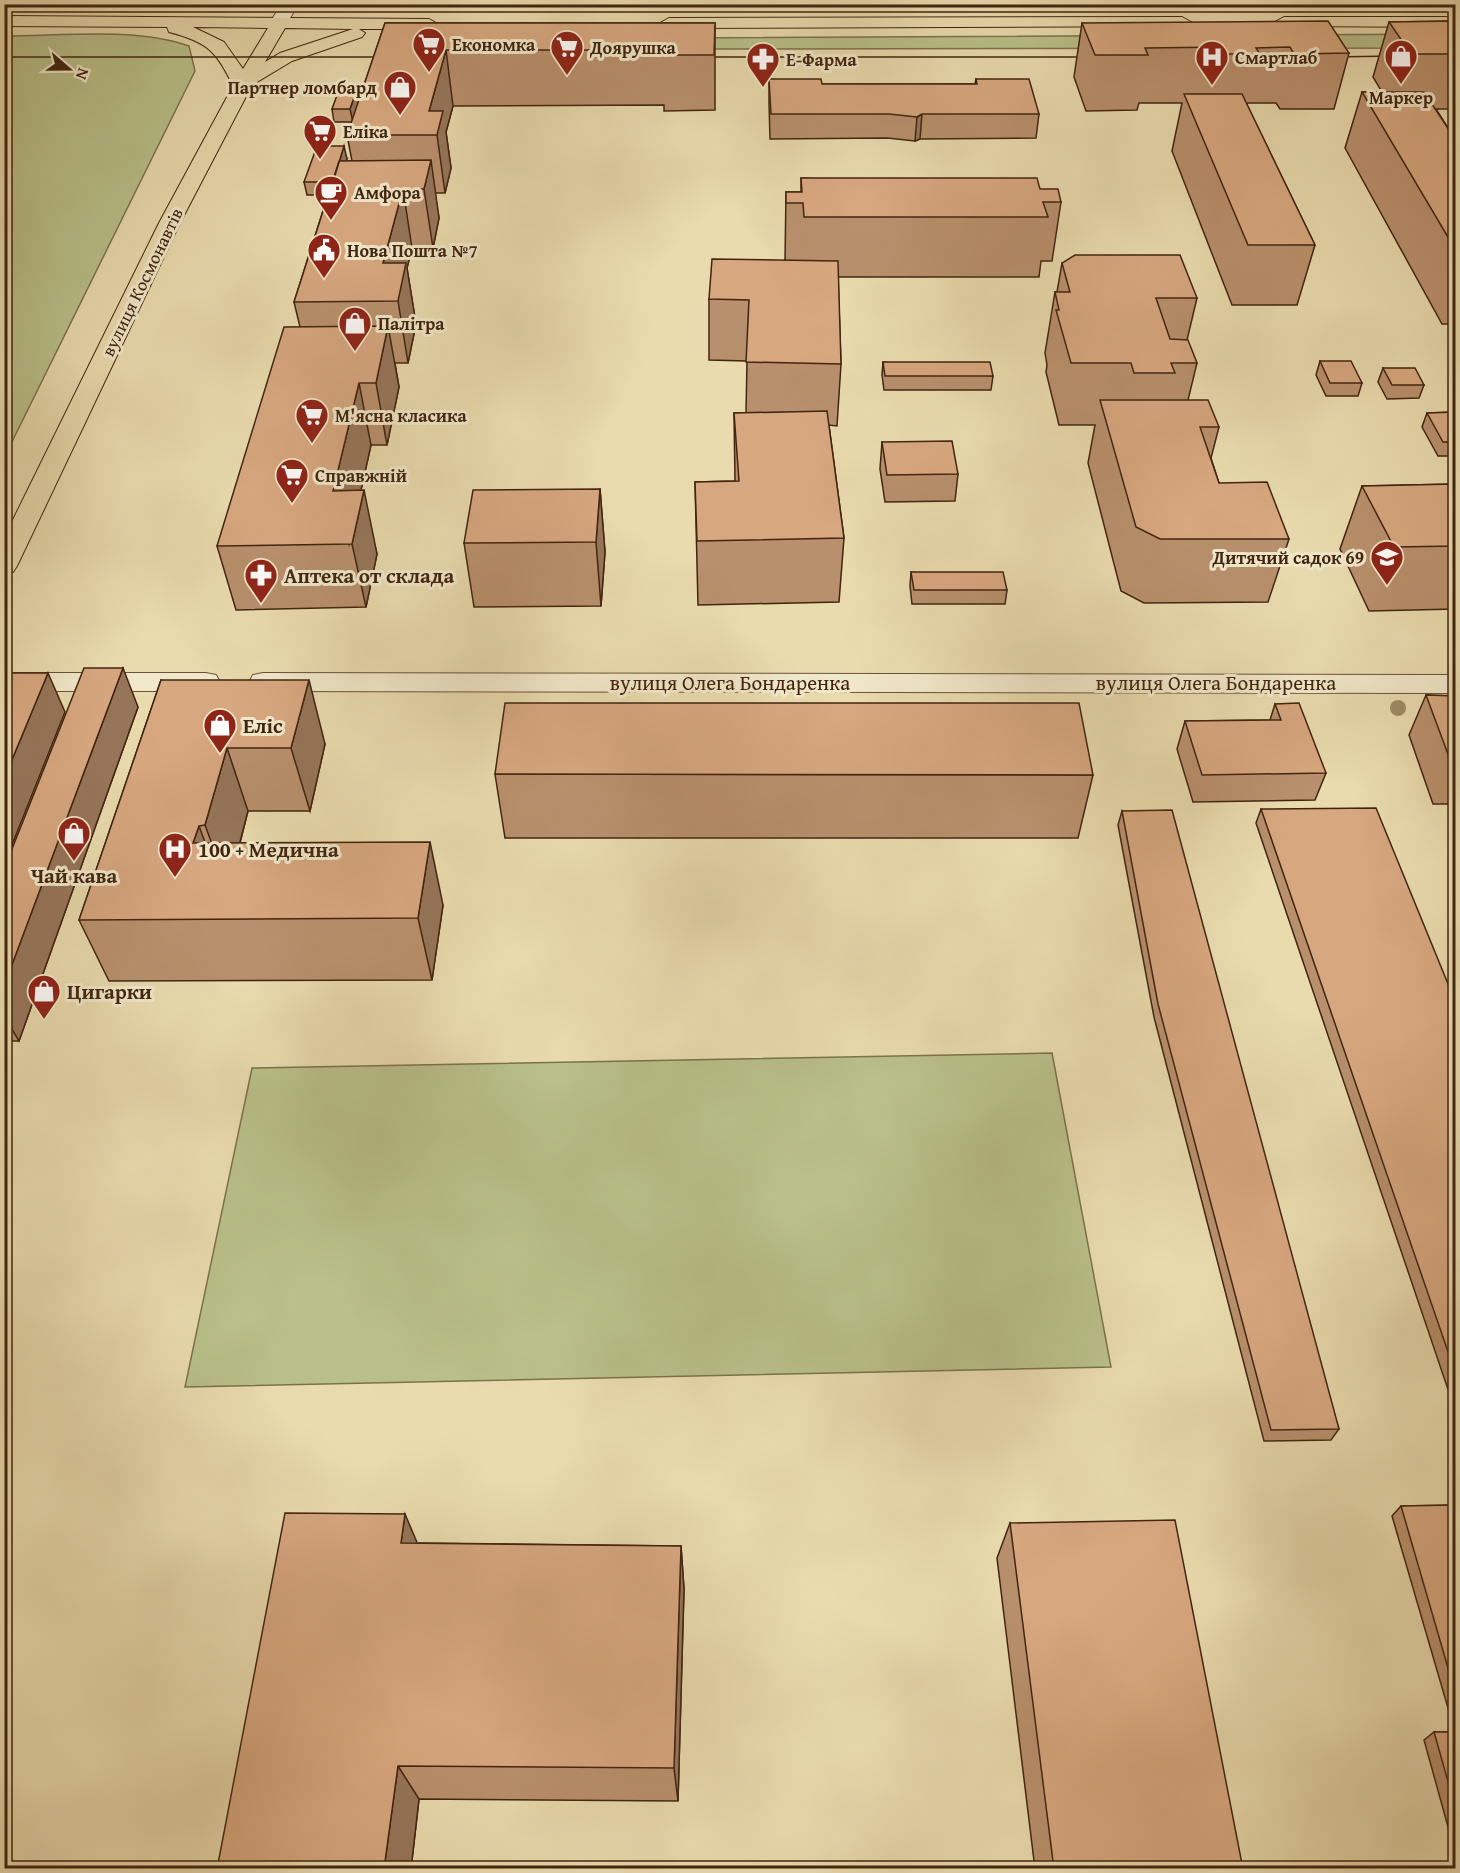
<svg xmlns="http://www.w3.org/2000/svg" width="1460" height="1873" font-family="'Gentium Book Plus',serif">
	<rect width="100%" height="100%" fill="#e9dbae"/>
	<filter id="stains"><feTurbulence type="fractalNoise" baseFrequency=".00333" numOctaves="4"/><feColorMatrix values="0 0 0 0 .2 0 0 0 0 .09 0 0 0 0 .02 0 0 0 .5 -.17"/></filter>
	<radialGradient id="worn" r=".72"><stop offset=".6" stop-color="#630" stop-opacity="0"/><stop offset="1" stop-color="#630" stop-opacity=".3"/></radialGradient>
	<path fill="#b9c089" stroke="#7d724c" stroke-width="1.5" d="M442,5l1013,-1 1,6 -1016,-1z
		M1456,34l-1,14 -776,1v-11z
		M5,36c55,0 133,-9 184,10l6,25 -190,385z
		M1052,1053l59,314 -926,20 67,-319z"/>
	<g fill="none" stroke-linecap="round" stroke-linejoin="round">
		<defs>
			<path id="minor" d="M281,4h17l-13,23 -6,1 -9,-5z
				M4,673h202l10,2 4,7 -4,7 -10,2h-202z
				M263,673l1193,2v18l-1193,-2 -10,-2 -4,-7 4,-7z"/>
			<path id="major" d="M4,16l425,3 9,5 -9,5h-70l6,4 -3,4 -70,24 -40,24 -72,138 -163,343 -4,6 -9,2v-36l155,-315 74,-137c-16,-35 -26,-44 -64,-54l-2,-5 -163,-1zM193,27l75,1 -25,41 -19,-27zM285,28l68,1 -73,24 -15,9z
				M1182,17l9,5 -3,4 -519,2 -9,-5 9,-5z
				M1284,17h172v10l-178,-1 -3,-4z"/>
		</defs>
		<use href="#minor" stroke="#6b5238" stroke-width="2"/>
		<use href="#major" stroke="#412510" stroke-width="2"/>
		<use href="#minor" fill="#f1e8ca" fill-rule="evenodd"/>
		<use href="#major" fill="#e9dbae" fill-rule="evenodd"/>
		<path stroke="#412510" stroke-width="1.5" d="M4,57h387
			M697,57h396
			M1330,57l66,-1"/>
	</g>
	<circle fill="#9d8c68" cx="1398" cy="708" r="8"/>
	<path fill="#b9906d" stroke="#412510" stroke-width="1.5" d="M1455,21v82h-2l-2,6h-15l19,30v185h-13l-97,-176 17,-56h20l-9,-15 16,-55z
		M385,23h330v87l-51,1v-6l-211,1 -7,26 5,36 -6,25h-10l4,25 -6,30h-21l-5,20 9,56 -8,39h-13l4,24 -12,58h-16l-10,45 16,64 -11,53 -130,3 -19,-64 83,-219 -6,-25 34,-107h-21l-3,-13 43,-23 -1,2h6l-5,-26 5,-13h-18l-2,-13 28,-12z
		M1082,23l267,30 -15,56h-54l-4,-6h-28l-1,2 68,140 -18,60h-65l-60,-154 10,-48h-43l-2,7 -51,1 -12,-34z
		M769,79l53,5h153l1,-5 63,35 -3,24 -116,1 -5,2 -28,-3 -117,1 -1,-36z
		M801,178l239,11 21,13 -9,59h-11l-2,16h-201l3,87 -4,62 -8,-1 15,113 -5,64 -141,3 -3,-123 40,-1 -1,-68h12l1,-52 -38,-1v-61l76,-39 1,-68h15z
		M1062,263l135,35 -10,42 10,23 -9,37 31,27 -8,31 8,25 70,56 -21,63 -124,1 -23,-12 -33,-128 7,-38h-36l-13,-53 1,-7 -2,-12 10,-61h2z
		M1320,361l42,22 -4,13h-32l-10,-21z
		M883,362l110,14 -2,14h-107l-2,-15z
		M1383,368l41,17 -5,13 -32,1 -9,-17z
		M1455,412v44h-17l-16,-29 5,-14z
		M882,442l76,32 -3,27 -70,1 -5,-33z
		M1455,484v125l-86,2 -29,-62 22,-63z
		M600,489l5,63 -4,54 -127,1 -10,-64z
		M911,572l96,18 -2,14h-93l-2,-18z
		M161,680l164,64 -15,67h-62l-8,32 203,62 -11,75 -323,1 -30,-61z
		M1426,695l29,1v108h-22l-24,-69z
		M1275,704l51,69 -11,27 -122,2 -16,-53 8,-28 85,-1z
		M138,707l-119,334h-15v-172z
		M495,774l598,1 -15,63h-573z
		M1261,809l194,192v409l-199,-587z
		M1122,811l217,618 -8,11 -67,1 -110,-424 -36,-192z
		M1455,1505v347l-31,-112 10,-8h21l-63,-216 9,-10z
		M1010,1523l233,346h-208l-38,-311z
		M418,1543l263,3 3,43 -6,212 -259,-2 -8,70h-194z"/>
	<path fill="#967559" stroke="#412510" stroke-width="1.5" d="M446,50l7,56 -7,26 5,36 -6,25 -8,-58 -8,-24z
		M358,86l2,13 -7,23 -3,-13z
		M922,114l-2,25 -5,2 2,-24z
		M344,146l3,13 -11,35 -3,-12z
		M431,160l8,58 -6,30 -9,-59z
		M403,189l9,59 -5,20 9,56 -8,39 -10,-62 -15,-38z
		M388,326l11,61 -12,58 -11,-62z
		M359,383l12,62 -22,99 -16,-53z
		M600,489l5,63 -4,54 -5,-64z
		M364,490l13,64 -11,53 -14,-63z
		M123,668l15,39 -119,334 -15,-25v-30z
		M48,673l17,39 -61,153v-86z
		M309,680l16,64 -15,67 -19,-63z
		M227,748l21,63 -20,77 -23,-63z
		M199,826l23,62 -29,-45z
		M430,842l13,63 -11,75 -14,-62z
		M405,1514l19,45 -23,-16z
		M681,1546l3,43 -6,212 -4,-33z
		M398,1766l21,33 -8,70h-27z"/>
	<path fill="#d7a77f" stroke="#412510" stroke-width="1.5" d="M1328,21l21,32 -55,1 -4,-7 -34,1 4,6h-32l-3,-7 -80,1 3,7h-53l-13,-32z
		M1455,21v33h-44l-22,-32z
		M385,23h330l-1,32h-51v-5h-217l-17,61h14l-6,24h-90z
		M769,79h52l1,5h155l-1,-5h53l10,35h-117l-5,3 -28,-3h-118z
		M358,86l-8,23h-18l8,-22z
		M1362,92h62l31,47v110z
		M1184,94h58l73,151h-67z
		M317,146h27l-11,36h-29z
		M431,160l-7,29h-21l-20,74h23l-8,38 -104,1 45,-141z
		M801,178h236l3,11h18l3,13h-18l5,15h-244l-1,-14h-17v-11h16z
		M1075,255h105l17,43h-41l14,41 18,1 9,23h-26l4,10h-41l-3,-10h-60l-15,-53h3l-4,-18h15l-8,-29z
		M712,259l126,2 3,103 -95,-2 3,-62 -40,-1z
		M388,326l-12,57h-17l-26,108 31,-1 -12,54 -135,2 67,-219z
		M1320,361h31l11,22h-32z
		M883,362h107l3,14h-108z
		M1383,368h32l9,17h-32z
		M1100,400h108l11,27h-19l19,56 48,-1 22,57h-129l-24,-12z
		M827,411l17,127 -147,3 -2,-59 44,-1 -5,-68z
		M1455,412v30h-12l-16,-29z
		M952,441l6,33 -71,1 -5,-33z
		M1455,484v62l-61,1 -32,-61z
		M600,489l-4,53 -132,1 9,-53z
		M911,572h92l4,18h-93z
		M84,668h39l-119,318v-117z
		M10,673h38l-44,106v-92z
		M161,680h148l-18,68h-64l-22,77 -6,1 -6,17 237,-1 -12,76 -339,2z
		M1426,695l29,1v69h-3z
		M505,703h574l14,72 -598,-1z
		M1299,703l27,70 -124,2 -17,-54 96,-1 -6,-16z
		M1376,808l79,193v371l-194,-563z
		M1172,810l167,619 -68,1 -113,-426 -36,-193z
		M1455,1505v187l-54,-186z
		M285,1513l120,1 -4,29 280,3 -7,222 -276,-2 -14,103h-167z
		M1175,1520l68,349h-189l-44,-346z
		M1434,1732h21v74z"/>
	<defs>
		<symbol id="supermarket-pin" viewBox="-11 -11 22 30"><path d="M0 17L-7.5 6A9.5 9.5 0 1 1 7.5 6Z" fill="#8f2418" stroke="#f1e8ca"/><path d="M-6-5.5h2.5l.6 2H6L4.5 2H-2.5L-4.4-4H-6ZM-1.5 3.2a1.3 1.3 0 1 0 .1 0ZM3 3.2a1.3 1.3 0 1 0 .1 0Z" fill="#fff"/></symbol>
		<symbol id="shop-pin" viewBox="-11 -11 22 30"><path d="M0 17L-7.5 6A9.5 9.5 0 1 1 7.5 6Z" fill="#8f2418" stroke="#f1e8ca"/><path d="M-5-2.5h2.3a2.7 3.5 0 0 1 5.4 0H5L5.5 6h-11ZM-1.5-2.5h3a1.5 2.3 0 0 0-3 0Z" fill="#fff"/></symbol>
		<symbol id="hospital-pin" viewBox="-11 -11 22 30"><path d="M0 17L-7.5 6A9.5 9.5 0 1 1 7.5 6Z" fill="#8f2418" stroke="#f1e8ca"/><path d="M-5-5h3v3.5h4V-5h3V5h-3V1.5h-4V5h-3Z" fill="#fff"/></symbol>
		<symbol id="pharmacy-pin" viewBox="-11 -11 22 30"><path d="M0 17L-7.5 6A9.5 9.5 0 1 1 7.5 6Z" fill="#8f2418" stroke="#f1e8ca"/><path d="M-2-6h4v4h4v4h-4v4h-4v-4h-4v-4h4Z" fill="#fff"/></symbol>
		<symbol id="cafe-pin" viewBox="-11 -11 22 30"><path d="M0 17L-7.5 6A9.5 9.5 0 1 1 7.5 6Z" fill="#8f2418" stroke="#f1e8ca"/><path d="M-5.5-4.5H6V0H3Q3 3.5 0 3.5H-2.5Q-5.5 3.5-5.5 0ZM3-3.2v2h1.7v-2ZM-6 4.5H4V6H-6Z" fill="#fff"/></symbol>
		<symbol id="civic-pin" viewBox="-11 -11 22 30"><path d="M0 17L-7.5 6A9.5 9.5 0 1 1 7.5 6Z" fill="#8f2418" stroke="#f1e8ca"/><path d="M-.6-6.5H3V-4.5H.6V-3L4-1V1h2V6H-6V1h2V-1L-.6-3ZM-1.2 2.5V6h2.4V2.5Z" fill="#fff"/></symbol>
		<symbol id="school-pin" viewBox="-11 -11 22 30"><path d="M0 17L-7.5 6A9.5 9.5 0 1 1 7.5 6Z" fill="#8f2418" stroke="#f1e8ca"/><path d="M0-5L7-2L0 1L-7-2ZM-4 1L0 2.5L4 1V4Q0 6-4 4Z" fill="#fff"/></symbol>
	</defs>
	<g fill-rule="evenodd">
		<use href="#supermarket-pin" x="410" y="25" width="38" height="52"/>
		<use href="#supermarket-pin" x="548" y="28" width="38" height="52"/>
		<use href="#shop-pin" x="1382" y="37" width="38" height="52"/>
		<use href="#hospital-pin" x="1193" y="38" width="38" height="52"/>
		<use href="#pharmacy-pin" x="744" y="40" width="38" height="52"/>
		<use href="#shop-pin" x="381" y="68" width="38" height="52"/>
		<use href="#supermarket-pin" x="301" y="112" width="38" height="52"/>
		<use href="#cafe-pin" x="312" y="173" width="38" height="52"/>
		<use href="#civic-pin" x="305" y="231" width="38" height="52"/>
		<use href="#shop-pin" x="336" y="304" width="38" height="52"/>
		<use href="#supermarket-pin" x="293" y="396" width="38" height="52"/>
		<use href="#supermarket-pin" x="273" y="456" width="38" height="52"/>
		<use href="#school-pin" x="1368" y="538" width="38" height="52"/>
		<use href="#pharmacy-pin" x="242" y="556" width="38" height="52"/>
		<use href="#shop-pin" x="201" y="706" width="38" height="52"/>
		<use href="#shop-pin" x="55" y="814" width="38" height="52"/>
		<use href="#hospital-pin" x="156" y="830" width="38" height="52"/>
		<use href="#shop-pin" x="25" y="972" width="38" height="52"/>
	</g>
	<g text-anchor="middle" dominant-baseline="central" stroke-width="6" stroke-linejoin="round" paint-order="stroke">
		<g font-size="18" font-weight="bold" fill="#412510" stroke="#f1e8ca" text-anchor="start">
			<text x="452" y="44">Економка</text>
			<text x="590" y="47">Доярушка</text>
			<text x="1235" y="57">Смартлаб</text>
			<text x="786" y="59">Е-Фарма</text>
			<text x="377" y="87" text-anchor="end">Партнер ломбард</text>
			<text x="1401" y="97" text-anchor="middle">Маркер</text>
			<text x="343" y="131">Еліка</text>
			<text x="354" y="192">Амфора</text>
			<text x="347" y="250">Нова Пошта №7</text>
			<text x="378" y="323">Палітра</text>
			<text x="335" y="415">М'ясна класика</text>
			<text x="315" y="475">Справжній</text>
			<text x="1364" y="557" text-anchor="end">Дитячий садок 69</text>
		</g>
		<g font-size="18" fill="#412510" stroke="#f1e8ca">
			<text transform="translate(142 282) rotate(-64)">вулиця Космонавтів</text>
		</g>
		<g font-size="21" font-weight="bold" fill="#412510" stroke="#f1e8ca" text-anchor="start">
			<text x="284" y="575">Аптека от склада</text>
			<text x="243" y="725">Еліс</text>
			<text x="198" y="849">100 + Медична</text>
			<text x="74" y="875" text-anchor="middle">Чай кава</text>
			<text x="67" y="991">Цигарки</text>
		</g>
		<g font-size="21" fill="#412510" stroke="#f1e8ca">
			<text x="730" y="682">вулиця Олега Бондаренка</text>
			<text x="1216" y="682">вулиця Олега Бондаренка</text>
		</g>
	</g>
	<rect width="1460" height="1873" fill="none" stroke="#e9dbae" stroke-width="24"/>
	<rect x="6" y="6" width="1448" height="1861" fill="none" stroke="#412510" stroke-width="3"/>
	<rect x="12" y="12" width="1436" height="1849" fill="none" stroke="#412510" stroke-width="1.5"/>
	<g transform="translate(69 69) rotate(110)" stroke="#f1e8ca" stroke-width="4.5" paint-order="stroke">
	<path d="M0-4.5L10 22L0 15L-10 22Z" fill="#412510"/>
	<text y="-9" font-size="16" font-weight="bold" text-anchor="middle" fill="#412510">N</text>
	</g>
	<rect width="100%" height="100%" filter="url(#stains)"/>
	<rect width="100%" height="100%" fill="url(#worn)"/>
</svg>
